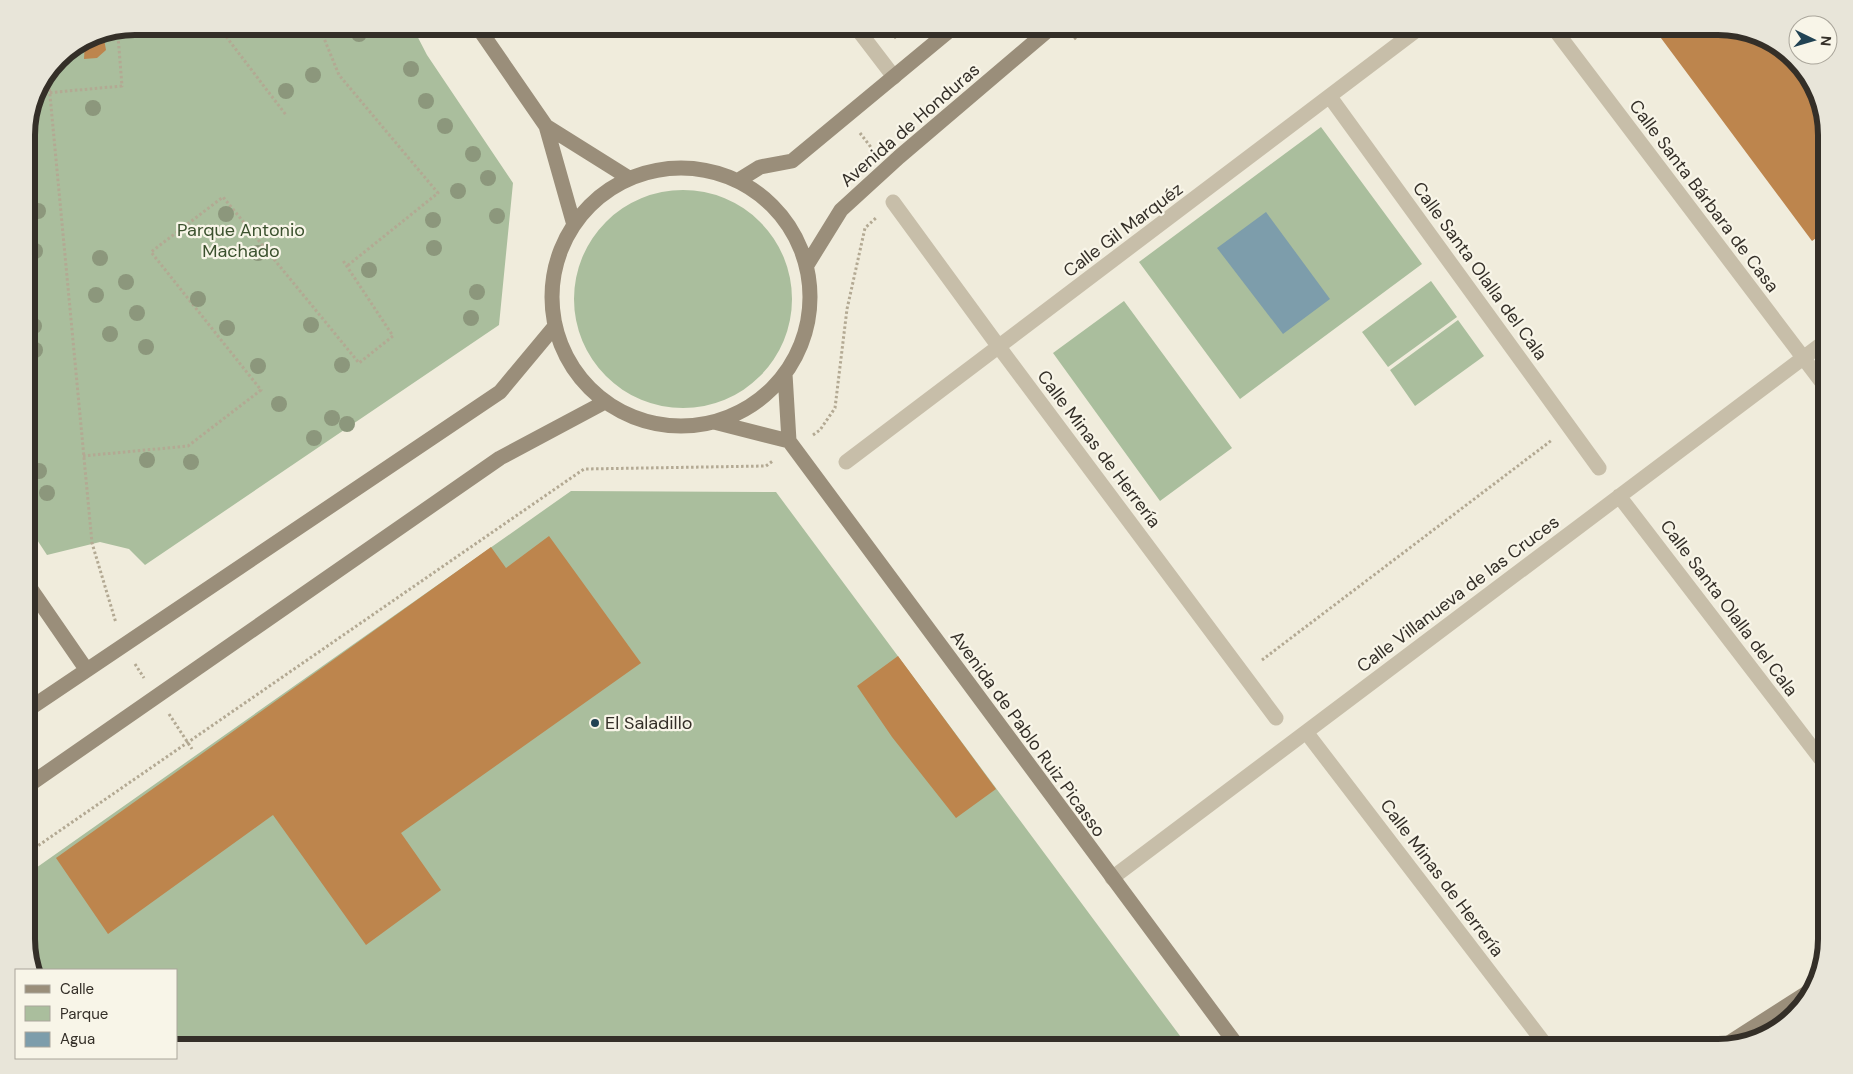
<svg xmlns="http://www.w3.org/2000/svg" width="1853" height="1074" font-family="'DM Sans',sans-serif">
	<rect width="100%" height="100%" fill="#f0ecdc"/>
	<path fill="#aabe9d" d="M135,26h277l15,29 86,128 -14,142 -354,240 -16,-16 -29,-7 -53,13 -21,-32v-394l9,-36 23,-35 36,-24z
		M1321,127l101,137 -182,135 -101,-137z
		M574 299a109 109 0 1 1 218 0a109 109 0 1 1-218 0Z
		M1431,281l26,36 -69,50 -26,-35z
		M1124,301l108,147 -72,53 -107,-148z
		M1458,320l26,36 -69,50 -25,-36z
		M571,491l205,1 413,556h-1013v-78h-141l-9,-25v-70z"/>
	<path fill="#7d9dab" d="M1266,212l64,87 -47,35 -66,-86z"/>
	<path fill="#bd854d" d="M1660,26h58l54,15 37,34 18,54v101l-15,11 -157,-211z
		M94,34h3l7,5 2,11 -9,8 -13,1 1,-18z
		M549,536l92,127 -240,170 40,57 -75,55 -93,-130 -165,119 -52,-76 435,-311 15,21z
		M898,656l98,133 -40,29 -64,-81 -35,-51z"/>
	<g fill="none" stroke-linecap="round" stroke-linejoin="round">
		<path stroke="#b3a993" stroke-width="3" stroke-dasharray="2.5 2.5" stroke-linecap="butt" d="M319,26l20,49 99,118 -91,73
			M117,30l1,6 100,-10 68,89
			M894,38l15,-12
			M1074,39l15,-13
			M48,74l44,469 24,80
			M35,94l87,-8 -4,-50
			M860,133l13,17
			M813,435l7,-5 15,-22 12,-99 18,-81 12,-11
			M83,456l105,-10 73,-56 -110,-138 72,-55 136,166 34,-27 -51,-77
			M1262,660l290,-220
			M135,664l9,14
			M169,714l23,35
			M26,854l558,-385 182,-3 8,-6"/>
		<path stroke="#c7bea9" stroke-width="15" d="M855,26l39,51
			M1552,26l275,363
			M1330,97l269,371
			M893,202l106,145 277,371
			M846,462l576,-436
			M1619,496l208,271
			M1306,732l242,316
			M1112,878l715,-538"/>
		<path stroke="#9a8e7a" stroke-width="15" d="M477,26l69,100 28,99
			M546,126l83,52
			M552 297a129 129 0 1 1 258 0a129 129 0 1 1-258 0Z
			M739,180l21,-13 32,-6 163,-135
			M807,265l34,-55 58,-53 154,-131
			M785,374l4,67 450,607
			M714,422l75,19
			M26,582l60,87
			M26,711l474,-319 55,-66
			M26,787l474,-329 105,-56
			M1724,1046l89,-57"/>
	</g>
	<g fill="#8c977c">
		<circle cx="359" cy="34" r="8"/>
		<circle cx="411" cy="69" r="8"/>
		<circle cx="313" cy="75" r="8"/>
		<circle cx="286" cy="91" r="8"/>
		<circle cx="426" cy="101" r="8"/>
		<circle cx="93" cy="108" r="8"/>
		<circle cx="445" cy="126" r="8"/>
		<circle cx="473" cy="154" r="8"/>
		<circle cx="488" cy="178" r="8"/>
		<circle cx="458" cy="191" r="8"/>
		<circle cx="38" cy="211" r="8"/>
		<circle cx="226" cy="214" r="8"/>
		<circle cx="497" cy="216" r="8"/>
		<circle cx="433" cy="220" r="8"/>
		<circle cx="434" cy="248" r="8"/>
		<circle cx="35" cy="251" r="8"/>
		<circle cx="258" cy="253" r="8"/>
		<circle cx="100" cy="258" r="8"/>
		<circle cx="369" cy="270" r="8"/>
		<circle cx="126" cy="282" r="8"/>
		<circle cx="477" cy="292" r="8"/>
		<circle cx="96" cy="295" r="8"/>
		<circle cx="198" cy="299" r="8"/>
		<circle cx="137" cy="313" r="8"/>
		<circle cx="471" cy="318" r="8"/>
		<circle cx="311" cy="325" r="8"/>
		<circle cx="34" cy="326" r="8"/>
		<circle cx="227" cy="328" r="8"/>
		<circle cx="110" cy="334" r="8"/>
		<circle cx="146" cy="347" r="8"/>
		<circle cx="35" cy="350" r="8"/>
		<circle cx="342" cy="365" r="8"/>
		<circle cx="258" cy="366" r="8"/>
		<circle cx="279" cy="404" r="8"/>
		<circle cx="332" cy="418" r="8"/>
		<circle cx="347" cy="424" r="8"/>
		<circle cx="314" cy="438" r="8"/>
		<circle cx="147" cy="460" r="8"/>
		<circle cx="191" cy="462" r="8"/>
		<circle cx="39" cy="471" r="8"/>
		<circle cx="47" cy="493" r="8"/>
	</g>
	<circle fill="#214253" stroke="#f8f5e8" stroke-width="2" cx="595" cy="723" r="5"/>
	<g text-anchor="middle" dominant-baseline="central" stroke-width="4.5" stroke-linejoin="round" paint-order="stroke">
		<g font-size="18" fill="#342f28" stroke="#f8f5e8">
			<text transform="translate(910 125) rotate(-41)">Avenida de Honduras</text>
			<text transform="translate(1704 196) rotate(53)">Calle Santa Bárbara de Casa</text>
			<text transform="translate(1123 230) rotate(-37)">Calle Gil Marquéz</text>
			<text transform="translate(1480 271) rotate(54)">Calle Santa Olalla del Cala</text>
			<text transform="translate(1099 449) rotate(53)">Calle Minas de Herrería</text>
			<text transform="translate(1458 594) rotate(-37)">Calle Villanueva de las Cruces</text>
			<text transform="translate(1729 608) rotate(53)">Calle Santa Olalla del Cala</text>
			<text transform="translate(1028 734) rotate(54)">Avenida de Pablo Ruiz Picasso</text>
			<text transform="translate(1442 878) rotate(53)">Calle Minas de Herrería</text>
		</g>
		<g font-size="18" fill="#3b512e" stroke="#f8f5e8">
			<text x="241" y="230">Parque Antonio<tspan x="241" dy="21">Machado</tspan></text>
		</g>
		<g font-size="18" fill="#342f28" stroke="#f8f5e8" text-anchor="start">
			<text x="605" y="723">El Saladillo</text>
		</g>
	</g>
	<path d="M0 0H1853V1074H0ZM135 35H1718A100 100 0 0 1 1818 135V939A100 100 0 0 1 1718 1039H135A100 100 0 0 1 35 939V135A100 100 0 0 1 135 35Z" fill="#e8e5d9" fill-rule="evenodd"/>
	<path fill="none" stroke="#342f28" stroke-width="6" d="M135 35H1718A100 100 0 0 1 1818 135V939A100 100 0 0 1 1718 1039H135A100 100 0 0 1 35 939V135A100 100 0 0 1 135 35Z"/>
	<rect x="15" y="969" width="162" height="90" fill="#f8f5e8" stroke="#aaa69b"/>
	<rect x="25" y="985" width="25" height="8" fill="#9a8e7a" stroke="#aaa69b"/>
	<text x="60" y="994" font-size="15" fill="#342f28">Calle</text>
	<rect x="25" y="1006" width="25" height="15" fill="#aabe9d" stroke="#aaa69b"/>
	<text x="60" y="1019" font-size="15" fill="#342f28">Parque</text>
	<rect x="25" y="1032" width="25" height="15" fill="#7d9dab" stroke="#aaa69b"/>
	<text x="60" y="1044" font-size="15" fill="#342f28">Agua</text>
	<g transform="translate(1813 40) rotate(95)"><circle r="24" fill="#f8f5e8" stroke="#aaa69b"/>
	<path d="M0-4L9 19L0 12L-9 19Z" fill="#214253"/>
	<text y="-8" font-size="14" font-weight="bold" text-anchor="middle" fill="#342f28">N</text>
	</g>
</svg>
